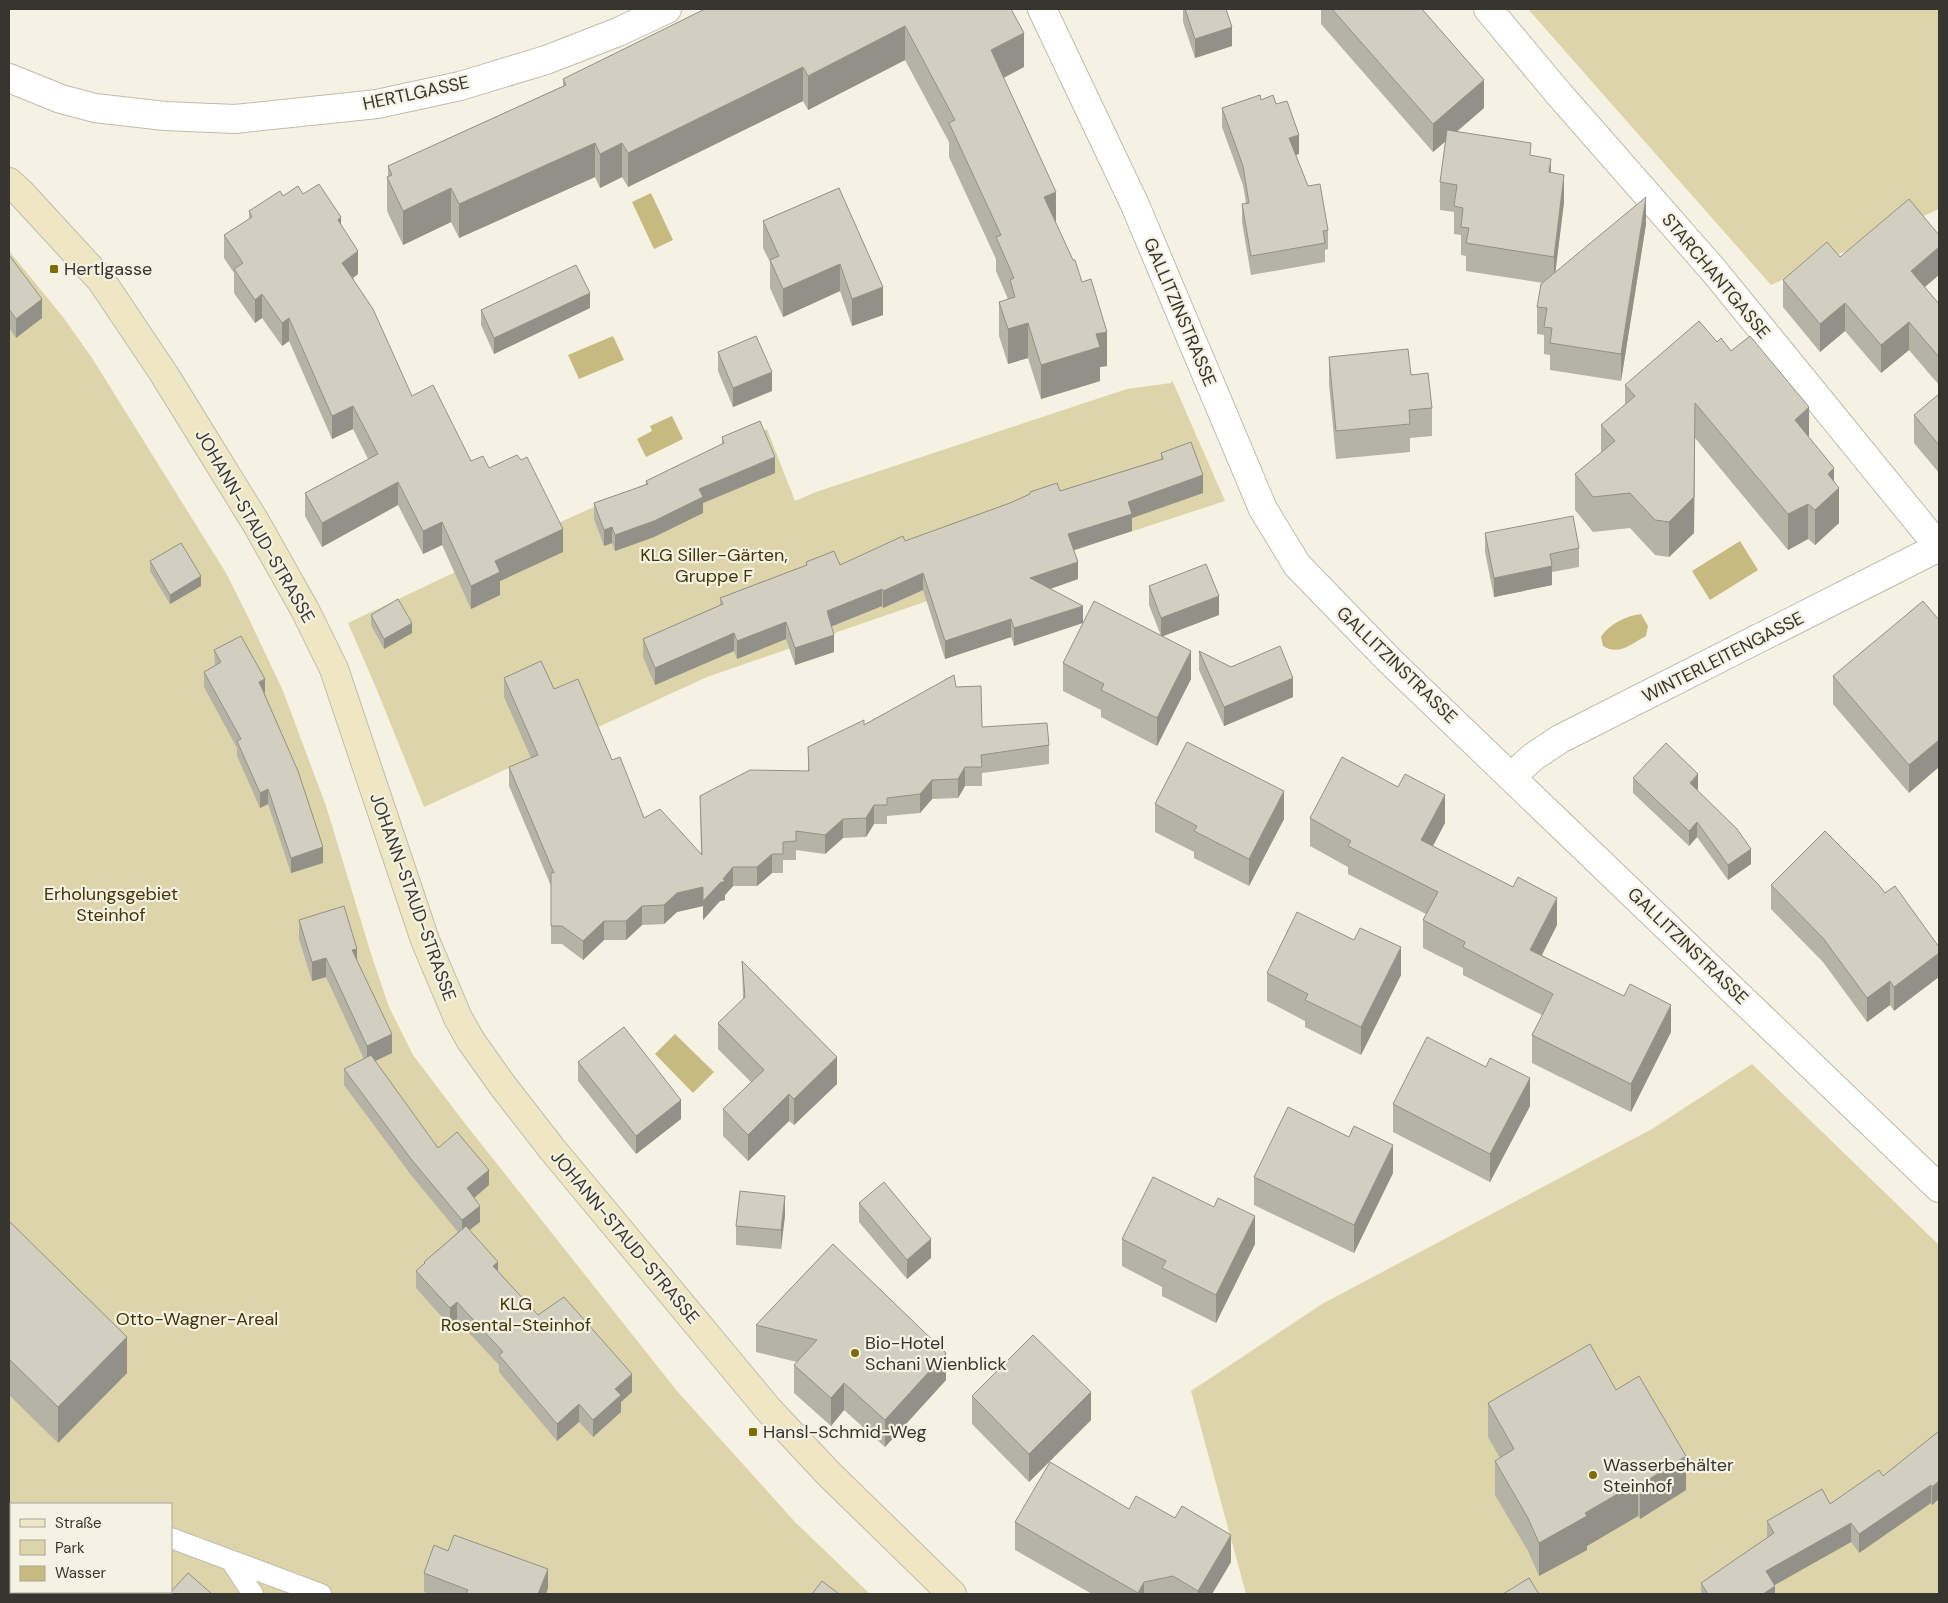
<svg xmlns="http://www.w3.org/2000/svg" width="1948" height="1603" font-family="'DM Sans',sans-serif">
	<rect width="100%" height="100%" fill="#f5f1e3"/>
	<path fill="#ded4aa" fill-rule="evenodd" d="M1528,9h411v200l-168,76z
		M9,251l54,66 29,41 134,215 25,50 32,68 43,115 46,151 17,50 24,48 50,66 214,270 118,131 75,72h-861zM11,1504h160v88h-160z
		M1172,380l53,121 -132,43 -386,133 -283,130 -47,-117 -29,-67 217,-103 202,-91 28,72 21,-9 311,-103 44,-6z
		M1752,1064l187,181v349h-693l-55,-203 131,-87 330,-175z"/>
	<path fill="#c7ba81" d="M651,193l22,47 -19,9 -22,-47z
		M613,336l11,24 -45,19 -11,-24z
		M672,416l11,23 -37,18 -9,-18 15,-8 -2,-5z
		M1740,541l18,29 -48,30 -18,-29z
		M1641,614l7,12 -2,10c-15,8 -27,20 -43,10l-2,-9c8,-13 25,-21 40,-23z
		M675,1034l39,38 -21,21 -38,-39z"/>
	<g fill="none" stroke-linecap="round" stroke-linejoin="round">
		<defs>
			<path id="lane" d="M9,1523h2
				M171,1538l150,56
				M231,1561l22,33
				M117,1592l3,2"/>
			<path id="street" d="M1042,9l93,196 128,304 34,56 93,96 549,527
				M1488,9l71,85 156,178 224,275
				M9,78l52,21 34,9 70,8 70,3 142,-15 83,-18 86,-26 72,-28 49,-23
				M1512,776l21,-19 27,-18 379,-192"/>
			<path id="secondary" d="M9,182l11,10 81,88 63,94 92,149 49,87 29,59 91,271 33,78 13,23 32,45 49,63 216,260 61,65 123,120"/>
		</defs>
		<use href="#lane" stroke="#bfbcae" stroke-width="22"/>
		<use href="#street" stroke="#bfbcae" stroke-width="30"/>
		<use href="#secondary" stroke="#bfbcae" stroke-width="30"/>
		<use href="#lane" stroke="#fff" stroke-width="20"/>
		<use href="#street" stroke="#fff" stroke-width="28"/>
		<use href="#secondary" stroke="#efe7c4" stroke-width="28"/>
	</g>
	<path fill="#b5b2a6" d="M1011,9l13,58 -20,11 103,288 -7,1v14l-59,18 -13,-41 -20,6 -9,-28v-34l9,-3 -12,-28v-12l-47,-102v-15l-44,-82 -97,50 -5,-9 -175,86 -6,-10 -22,11 -5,-11 -136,61 -8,-16 -48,23 -16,-34v-34h1v-11l175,-80v-7z
		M1183,9h43l6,37 -37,12 -12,-36z
		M1321,9h101l62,99 -28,24 75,24 20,17 13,29 -9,70 91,-48 -25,157 -71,-11v-15l-6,-1v-19l-7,-1v-27l6,-24 -77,-12v-15l-5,-1v-20l-7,-1v-22l-14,-2v-28l6,-41 -13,11 -112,-128z
		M1261,100l15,4 23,50 -3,1 12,31 20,44v19l-3,1v12l-74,13 -9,-53v-18l4,-1 -3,-18 -21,-58v-19z
		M839,188l44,127 -31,11 -12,-35 -57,26 -13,-29v-26l-7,-14v-27z
		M303,194l38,31 17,49 -5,4 59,118 59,65 18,7 74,84 -63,29v14l-29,14 -29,-64 -19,9 -25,-49 -76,42 -17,-31v-23l63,-34 -15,-30 -21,10 -43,-98 -7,5 -20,-28 -7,5 -21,-30v-20l-10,-15v-23l25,-16v-8l34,-15z
		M9,255l33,63 -26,20 -7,-10z
		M1840,257l85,30 14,17v81l-30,-35 -28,23 -36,-42 -25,21 -37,-45v-27z
		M590,308l-96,46 -13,-29v-15z
		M1717,342l14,9 78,87 25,43 5,42 -24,22 -7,-6 -20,11 -93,-112 -1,95 -25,24 -14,-2 -25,-27 -37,4 -18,-22v-36l26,-21v-28l24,-20v-20z
		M718,352l54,39 -39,16 -15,-36z
		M1329,357l82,18 21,33v28l-22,2v14l-74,7 -7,-75z
		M1939,394v79l-25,-30v-28z
		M722,437l53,36 -72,30v10l-49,24 -39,14 -3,-8 -8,3 -10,-27v-16l52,-18v-4l76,-36z
		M1161,453l42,40 -71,25v13l-58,19 4,29 -28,10 -36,57 -3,-9 -66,22 -22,-69 -40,18 -1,-2 -51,21 3,25 -39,13 -9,-26 -49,20 -3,-8 -79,34 -12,-28v-18l77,-34v-7l86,-33v-3l34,3 170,-62 20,-9v-2l30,-1 101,-32z
		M1485,533l94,15v19l-27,5v13l-58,12 -9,-45z
		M150,561l51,25 -31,18 -20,-33z
		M1149,586l70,29 -57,21 29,43 -34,67 -56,-29v-7l-38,-19v-28l98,-27 -12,-31z
		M371,615l41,18 -28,16 -13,-24z
		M1939,620l-30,173 -76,-89v-28z
		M214,650l51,44 58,169 -32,10 -23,-69 -8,4 -23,-52v-8l-33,-61v-15l11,-6z
		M1199,651l32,16 62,30 -69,29 -25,-56z
		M504,678l50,11 58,71 32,58 57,37 -1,-59 108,-25v-24l148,-60 26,40 67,18v19l-67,9v13h-17l-7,12 -26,1 -12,14 -33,3v8h-13l-8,13 -23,1 -18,16 -29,-4v10h-13v13h-11l-15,13h-24l-8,9v5l-5,1 -17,19v-14l-26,6 -13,12 -22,1 -16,15h-22l-21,20 -21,-16h-11v-58l-42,-100v-19l22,-9 -27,-61z
		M1633,778l65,11 -1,1 54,74 -23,16 -31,-43 -8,9 -56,-53z
		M1155,804l129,15 -35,67 -55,-28v-6l-39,-20z
		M1310,818l135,5 -12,23 124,79 -15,30 129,77 -40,80 -99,-49v-28l10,-20 -79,-40v-7l-40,-20v-28l3,-6 -78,-40v-7l-38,-21z
		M1771,885l114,8 10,-7 -1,125 -4,-6 -23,17 -44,-60 -52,-53z
		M299,920l58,40 35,93 -17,8 63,87 51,37 -15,13 6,24 -11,8 29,41 40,44 94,77 -11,10v10l-28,25 -14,-15 -22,19 -58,-69v-7l-42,-45 -7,6 -34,-38v-17l8,-7v-2l34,-30 -47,-57 -67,-90v-16l20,-10 -38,-82 -14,4 -13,-42z
		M742,961l95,123 -43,41 -5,-4 -41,40 -25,-25v-27l28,-27 -33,-33v-26l25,-24z
		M1267,973l134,2 -40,80 -56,-28v-6l-38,-20z
		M578,1062l103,57 -45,35 -58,-73z
		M1393,1104l137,2 -40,76 -97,-50z
		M1393,1173l-39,80 -100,-48v-28z
		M859,1203l72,55 -24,21 -48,-57z
		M785,1215l-4,34 -45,-4v-19z
		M9,1221l118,152 -69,70 -49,-48z
		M1122,1239l133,5 -39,79 -54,-27v-9l-40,-21z
		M833,1244l113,136 -61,67 -41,-37 -13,16 -37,-33v-28l3,-3 -41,-10v-27z
		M1616,1390l70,100 -46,29 -2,-3 -51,30v4l-48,26 -11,-25 -33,-56v-34l5,-3 -12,-21v-34z
		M972,1396l119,24 -62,62 -57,-58z
		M1939,1431v68l-7,6 -1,-2 -72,50 -8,-11 -77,43 1,9h-74v-11l66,-45v-17l63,-17 53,-28z
		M1129,1509l102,53 -19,32h-120l-77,-44v-28z
		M424,1573l124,15 -2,6h-117l-5,-2z"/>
	<path fill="#939187" d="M905,26v34l-97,50v-34z
		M1232,27v19l-37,12v-19z
		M1024,33v34l-33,17v-34z
		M803,67v34l-175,86v-34z
		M1484,80v28l-51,44v-28z
		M1299,135v19l-10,3v-19z
		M595,143v34l-136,61v-34z
		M622,143v34l-22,11v-34z
		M1551,159v27l-2,-14z
		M1564,175v27l-10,82v-27z
		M451,188v34l-48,23v-34z
		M1056,192v34l-12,-29z
		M1646,197v27l-25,157v-27z
		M341,217v24l-3,-21z
		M1939,247v28l-28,24v-28z
		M358,251v23l-16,12v-23z
		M840,264v27l-57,26v-28z
		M883,287v28l-31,11v-27z
		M590,293v15l-96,46v-16z
		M262,294v24l-7,5v-23z
		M42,299v19l-26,20v-19z
		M1845,303v28l-25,21v-28z
		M289,318v23l-7,5v-23z
		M1909,322v28l-28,23v-28z
		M1028,323v35l-20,6v-35z
		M1107,332v34l-7,1v14l-59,18v-34l55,-31z
		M772,372v19l-39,16v-19z
		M1695,403l-1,130 -25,24v-35z
		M353,406v23l-21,10v-23z
		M1809,407v36l-14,-23z
		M775,457v16l-72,30v10l-49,24 -39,14v-16l84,-46z
		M1834,468v24l5,-4v35l-24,22v-35l13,-36z
		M1203,475v18l-71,25v13l-64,21v-18l60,-32z
		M398,482v23l-76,42v-24z
		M1808,504v35l-20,11v-36z
		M442,522v23l-19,9v-23z
		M612,527v16l-8,3v-16z
		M563,529v23l-63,29v14l-29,14v-23l24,-25z
		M1078,562v17l-48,17v-18z
		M1552,566v19l-58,12v-19z
		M923,573v17l-40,18v-17z
		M201,576v10l-31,18v-9z
		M882,589v17l-55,22v-17z
		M1219,596v19l-58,22v-19z
		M1083,606v17l-69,23v-18z
		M1011,619v18l-66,22v-18z
		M786,622v17l-49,20v-18z
		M412,623v10l-28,16v-10z
		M734,633v18l-79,34v-17z
		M834,635v17l-39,13v-17z
		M1191,651v28l-34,67v-28z
		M1293,678v19l-69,29v-19z
		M265,679v15l-6,-12z
		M1939,740v27l-30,26v-28z
		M965,767v19l-7,12v-19z
		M1698,774v15l-8,9v-15z
		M932,780v19l-12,14v-19z
		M268,789v15l-8,4v-15z
		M1284,791v28l-35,67v-27z
		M1445,795v28l-24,45v-28z
		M874,805v19l-8,13v-19z
		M843,819v19l-18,16v-19z
		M1697,822v15l-8,9v-15z
		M323,847v16l-32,10v-15z
		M1751,849v15l-23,16v-15z
		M772,854v19l-15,13v-19z
		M733,867v19l-8,9v5l-5,1 -17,19v-19z
		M703,887v19l-26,6 -13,12v-19l13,-12z
		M1557,898v27l-27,53v-28z
		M642,906v19l-16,15v-19z
		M604,921v19l-21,20v-19z
		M1401,947v28l-40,80v-28z
		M357,949v18l-5,-17z
		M1939,953v24l-45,34v-24z
		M326,958v19l-14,4v-19z
		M1890,981v24l-23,17v-24z
		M1671,1005v27l-40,80v-28z
		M392,1034v19l-25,12v-19z
		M837,1057v27l-43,41v-26z
		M1530,1078v28l-40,76v-28z
		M789,1094v27l-41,40v-26z
		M681,1100v19l-45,35v-18z
		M1393,1145v28l-39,80v-28z
		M489,1170v15l-22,19v-16z
		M785,1196v19l-4,34v-19z
		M480,1206v16l-18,14v-16z
		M1255,1216v28l-39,79v-28z
		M931,1239v19l-24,21v-19z
		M498,1262v18l-5,-14z
		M457,1302v18l-7,6v-18z
		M127,1337v36l-69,70v-36z
		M946,1353v27l-61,67v-27z
		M632,1374v18l-11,10v10l-28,25v-17l22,-31z
		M844,1383v27l-13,16v-28z
		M1091,1392v28l-62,62v-28z
		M579,1404v18l-22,19v-17z
		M1686,1456v34l-46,29v-34z
		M1939,1481v18l-7,6v-18z
		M1638,1482v34l-51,30v4l-48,26v-33l46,-30z
		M1931,1485v18l-72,50v-19z
		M1851,1523v19l-85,48v-19z
		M1231,1535v27l-19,32h-14v-3z
		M548,1569v19l-2,6h-8z
		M1144,1582v12h-6v-1z
		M1775,1586v8h-12z"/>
	<path fill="#d2cfc1" stroke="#939187" d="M705,9h306l13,24 -33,17 65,142 -12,5 29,63h2l7,22 9,-3 16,53 -11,2 4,13 -59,18 -13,-42 -20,6 -9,-27 16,-5 -5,-17 4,-2 -18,-41 5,-2 -52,-112 6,-3 -50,-94 -97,50 -5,-9 -175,86 -6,-10 -22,11 -5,-11 -136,61 -8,-16 -48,23 -16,-34 5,-2 -4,-9 178,-81 -3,-6z
		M1185,9h41l6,18 -37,12z
		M1332,9h90l62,71 -51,44z
		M1260,95l1,5 12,-5 3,9 11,-3 12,34 -10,3 19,48 12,-2 8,46 -5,1 2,12 -74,13 -9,-52 7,-1 -6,-37 -21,-58z
		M1447,130l84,13 -1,12 21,4 -2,13 15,3 -10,82 -88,-14 3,-15 -8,-1 2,-19 -9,-2 3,-21 -17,-3z
		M319,184l22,33 -3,3 20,31 -16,12 31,46 39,87 21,-11 38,76 12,-5 6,12 28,-13 4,5 6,-3 36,72 -68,32 5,11 -29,14 -29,-64 -19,9 -25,-49 -76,41 -17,-30 73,-39 -25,-48 -21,10 -43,-98 -7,5 -20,-29 -7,6 -21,-31 9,-6 -19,-28 28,-18 -3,-6 31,-20 3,5 15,-10 5,8z
		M839,188l44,99 -31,12 -12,-35 -57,25 -13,-29 9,-4 -16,-35z
		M1646,197l-25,157 -71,-11 2,-15 -8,-1 3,-19 -10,-1 4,-23z
		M1909,199l30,36v12l-28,24 28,33v53l-30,-35 -28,23 -36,-42 -25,21 -37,-44 44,-38 13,15z
		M9,255l33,44 -26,20 -7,-10z
		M576,265l14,28 -96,45 -13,-28z
		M1699,321l18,21 4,-4 10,13 19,-15 59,71 -14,13 39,48 -6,6 11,14 -24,22 -7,-6 -20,10 -93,-111 -1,94 -25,25 -14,-2 -25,-27 -37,4 -18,-23 40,-33 -14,-16 34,-29 -10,-11z
		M756,336l16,36 -39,16 -15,-36z
		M1408,349l3,26 17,-2 4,35 -23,2 1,14 -74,7 -7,-74z
		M1939,394v51l-25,-30z
		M760,421l15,36 -76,32 4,8 -49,24 -39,14 -3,-8 -8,3 -10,-27 54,-19 -2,-3 78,-38 -2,-6z
		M1191,442l12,33 -75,27 4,12 -64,20 10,28 -48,16 53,28 -69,22 -3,-9 -66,22 -22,-68 -40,18 -1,-2 -55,22 7,24 -39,13 -9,-26 -49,19 -3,-8 -79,35 -12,-29 80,-35 -3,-6 87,-33 -1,-3 28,-11 6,14 63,-29 2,5 105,-38 20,-9v-2l27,-9 3,8 103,-32 -2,-6z
		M1573,516l6,32 -29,6 2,12 -58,12 -9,-45z
		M181,543l20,33 -31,19 -20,-34z
		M1206,564l13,32 -58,22 -12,-32z
		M398,599l14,24 -28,16 -13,-24z
		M1094,601l97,50 -34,67 -56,-28 3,-6 -41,-21z
		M1923,601l16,19v120l-30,25 -76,-89z
		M241,636l24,43 -6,3 39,89 25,76 -32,11 -23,-69 -8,4 -23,-52 4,-2 -37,-67 17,-10 -7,-12z
		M1280,646l13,32 -69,29 -25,-56 32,16z
		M541,661l13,28 24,-10 34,81 8,-3 24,61 16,-9 42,46 -2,-59 50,-26 59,1 -1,-24 56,-27v5l90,-50 2,12 25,-1 1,41 65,-4 2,22 -68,10 1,12h-17l-7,12 -26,1 -12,14 -33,4v7h-13l-8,13 -23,1 -18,16 -29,-4v10l-13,1v12h-11l-15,13h-24l-10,12 2,2 -5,2 -17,18v-14l-26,6 -13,12 -22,1 -16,15h-22l-21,20 -21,-15h-11v-53h3l-45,-106 29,-12 -34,-77z
		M1187,742l97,49 -35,68 -55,-28 3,-5 -42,-22z
		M1666,743l32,31 -8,9 47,46 14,20 -23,16 -31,-43 -8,9 -56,-53z
		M1342,757l56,30 7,-13 40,21 -24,45 92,47 5,-10 39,21 -27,52 94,46 6,-12 41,21 -40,79 -99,-49 21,-41 -90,-47 2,-5 -42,-22 15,-28 -90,-46 3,-5 -41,-23z
		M1825,831l53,53 7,9 10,-7 44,61v6l-45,34 -4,-6 -23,17 -44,-60 -52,-53z
		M344,906l13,43 -5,1 40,84 -25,12 -41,-88 -14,4 -13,-42z
		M1297,912l57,28 6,-12 41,19 -40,80 -56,-27 3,-6 -41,-21z
		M742,961l95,96 -43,42 -5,-5 -41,41 -25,-26 41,-39 -46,-47 27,-26z
		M624,1027l57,73 -45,36 -58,-74z
		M1427,1037l59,30 4,-9 40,20 -40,76 -97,-50z
		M371,1055l67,93 19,-16 32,38 -22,18 13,18 -18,14 -51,-61 -67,-90z
		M1288,1107l61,30 5,-11 39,19 -39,80 -100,-48z
		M1153,1177l61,30 4,-9 37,18 -39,79 -54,-27 4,-7 -44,-22z
		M884,1182l47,57 -24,21 -48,-57z
		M740,1191l45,5 -4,34 -45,-4z
		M9,1221l118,116 -69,70 -49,-48z
		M466,1226l32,36 -5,4 45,49 26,-18 68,77 -17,15 6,6 -28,25 -14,-16 -22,20 -58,-69 4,-3 -46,-50 -7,6 -34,-37 9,-8 -1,-1z
		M833,1244l113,109 -61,67 -41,-37 -13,15 -37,-33 23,-25 -61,-15z
		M1033,1335l58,57 -62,62 -57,-58z
		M1590,1344l26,46 23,-14 47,80 -46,29 -2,-3 -53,31 2,3 -48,27 -11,-25 -33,-57 19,-12 -26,-46z
		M1939,1431v50l-7,6 -1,-2 -72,49 -8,-11 -85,48 9,15 -12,8h-55l-7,-11 73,-50 -7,-12 55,-32 8,15 49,-34 4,6z
		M1050,1462l79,47 7,-13 39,22 7,-12 49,29 -33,56 -25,-15 -29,6 -6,11 -123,-71z
		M454,1535l94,34 -10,25h-72l2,-4 -44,-17 10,-28 14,6z
		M188,1573l24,21h-43z
		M1529,1578l10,16h-36z
		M822,1581l17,13h-27z"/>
	<g fill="#806c07" stroke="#f5f1e3" stroke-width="2">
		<rect x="49" y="264" width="10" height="10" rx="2.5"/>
		<circle cx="855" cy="1353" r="5"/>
		<rect x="748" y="1427" width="10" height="10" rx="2.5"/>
		<circle cx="1593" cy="1475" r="5"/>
	</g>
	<g text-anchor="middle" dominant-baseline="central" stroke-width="4.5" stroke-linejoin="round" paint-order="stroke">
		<g font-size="18" fill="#36352f" stroke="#f5f1e3">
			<text transform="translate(416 93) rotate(-12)">HERTLGASSE</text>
			<text transform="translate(1716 276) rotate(50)">STARCHANTGASSE</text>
			<text transform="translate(1180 312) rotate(67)">GALLITZINSTRASSE</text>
			<text transform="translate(255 526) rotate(60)">JOHANN-STAUD-STRASSE</text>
			<text transform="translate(1723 657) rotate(-27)">WINTERLEITENGASSE</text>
			<text transform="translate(1397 665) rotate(44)">GALLITZINSTRASSE</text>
			<text transform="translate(413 897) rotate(70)">JOHANN-STAUD-STRASSE</text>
			<text transform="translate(1688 946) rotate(44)">GALLITZINSTRASSE</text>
			<text transform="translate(625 1237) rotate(50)">JOHANN-STAUD-STRASSE</text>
		</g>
		<g font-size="18" fill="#36352f" stroke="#f5f1e3" text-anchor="start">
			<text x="64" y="269">Hertlgasse</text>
			<text x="865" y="1343">Bio-Hotel<tspan x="865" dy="21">Schani Wienblick</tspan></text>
			<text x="763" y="1432">Hansl-Schmid-Weg</text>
			<text x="1603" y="1465">Wasserbehälter<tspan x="1603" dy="21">Steinhof</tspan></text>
		</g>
		<g font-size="18" fill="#3f3506" stroke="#f5f1e3">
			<text x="714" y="555">KLG Siller-Gärten,<tspan x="714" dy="21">Gruppe F</tspan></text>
			<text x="111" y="894">Erholungsgebiet<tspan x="111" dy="21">Steinhof</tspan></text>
			<text x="516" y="1304">KLG<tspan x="516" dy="21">Rosental-Steinhof</tspan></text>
			<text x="197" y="1319">Otto-Wagner-Areal</text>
		</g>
	</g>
	<rect width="1948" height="1603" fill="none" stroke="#36352f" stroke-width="20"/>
	<rect x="10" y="1503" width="162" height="90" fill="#f5f1e3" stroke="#a9a69b"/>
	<rect x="20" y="1519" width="25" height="8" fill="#efe7c4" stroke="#a9a69b"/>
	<text x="55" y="1528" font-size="15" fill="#36352f">Straße</text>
	<rect x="20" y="1540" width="25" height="15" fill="#ded4aa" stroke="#a9a69b"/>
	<text x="55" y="1553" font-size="15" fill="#36352f">Park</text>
	<rect x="20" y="1566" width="25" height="15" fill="#c7ba81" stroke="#a9a69b"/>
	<text x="55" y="1578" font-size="15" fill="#36352f">Wasser</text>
</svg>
